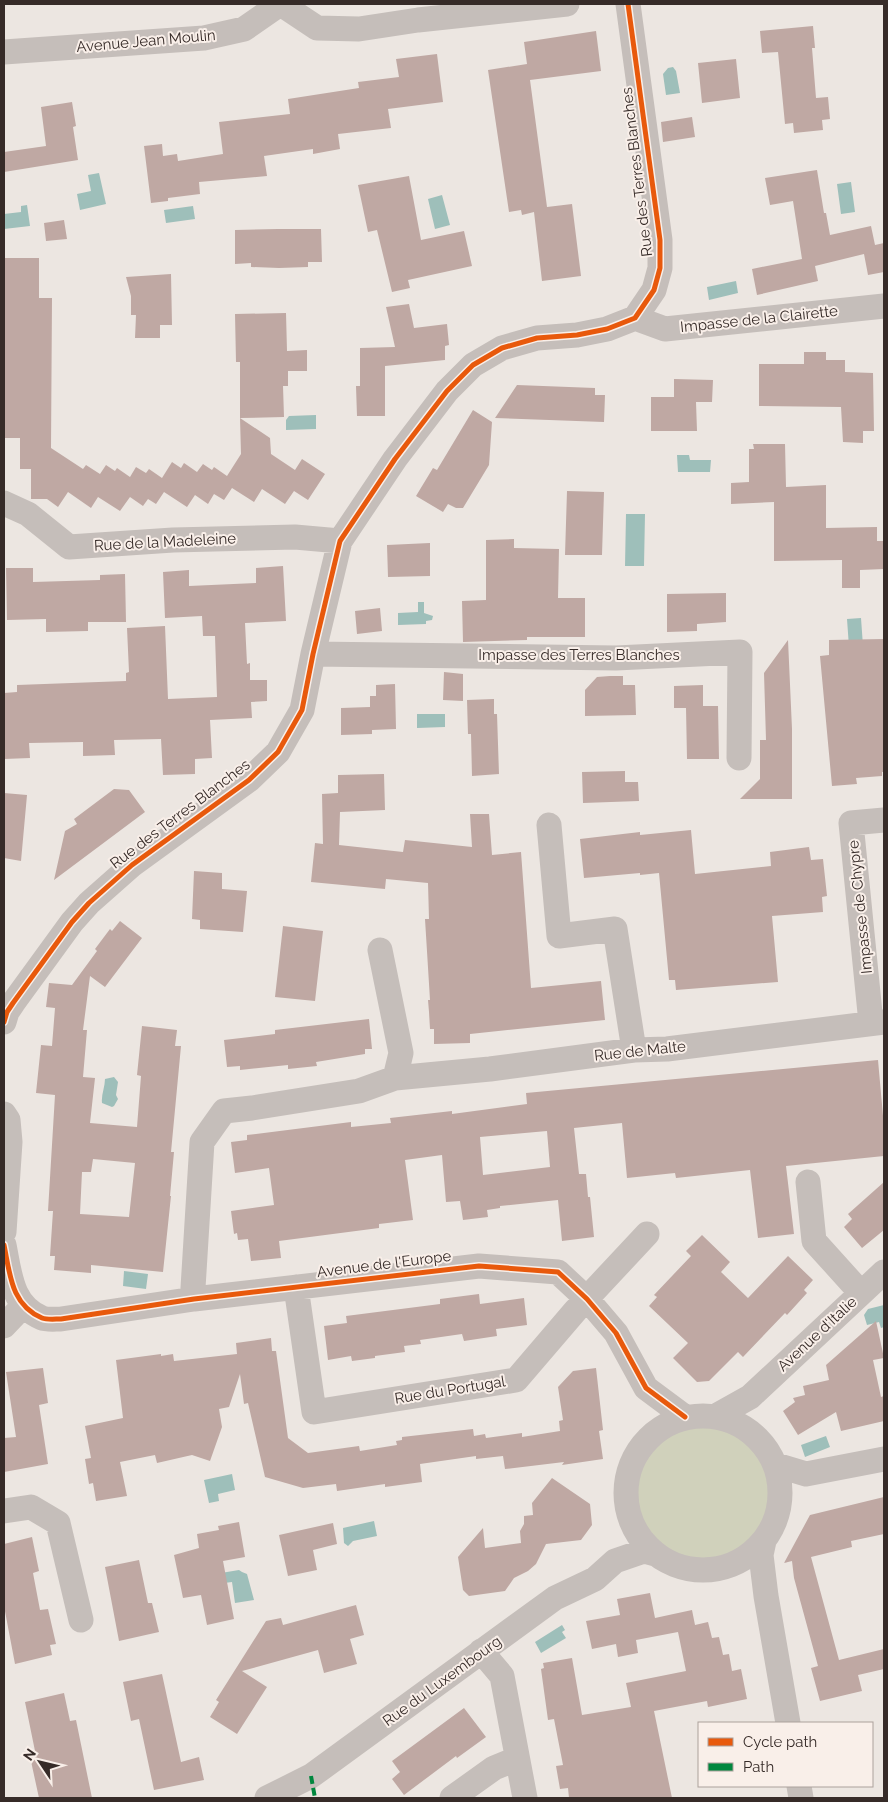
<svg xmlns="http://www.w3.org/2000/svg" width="888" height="1802" font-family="Raleway,sans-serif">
	<rect width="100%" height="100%" fill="#ece6e1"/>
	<path fill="#d0d1bb" d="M626 1493a77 77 0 1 1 154 0a77 77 0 1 1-154 0Z"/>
	<path fill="#9ebfba" d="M673,67l3,4 4,22 -14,2 -3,-21 5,-6z
		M99,173l7,31 -26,6 -3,-16 14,-3 -3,-16z
		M851,182l4,30 -14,2 -4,-30z
		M442,195l8,30 -15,4 -7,-30z
		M27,205l3,21 -26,3v-15l17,-2v-6z
		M193,206l2,13 -29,4 -2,-13z
		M736,281l2,12 -29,7 -2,-13z
		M316,415v14l-30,1v-10l3,-4z
		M677,455h12l1,5h21l-1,12h-32z
		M626,514h19l-1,52h-19z
		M418,602h6v11l9,3 -1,4 -6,1v3l-28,1v-12l20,-1z
		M861,618l2,28 -14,1 -2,-28z
		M417,714h28v13l-28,1z
		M114,1077l4,5 -2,13 2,4 -4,7 -2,1 -10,-4c-1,-8 3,-16 3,-24z
		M124,1271l24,3 -2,15 -23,-3z
		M884,1305v22l-3,1 -2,-6 -12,3 -3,-10 4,-6z
		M826,1436l4,11 -25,10 -4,-12z
		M232,1474l3,16 -17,4 1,7 -10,2 -5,-23z
		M374,1521l3,15 -24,5 -5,5 -4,-3 -1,-15z
		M239,1570l3,2 5,2 7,26 -19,3 -3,-21 -15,2 -2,-10z
		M562,1625l3,5 -3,2 4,6 -25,15 -6,-11z"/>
	<path fill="#bfa8a3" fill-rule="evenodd" d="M813,26l2,22h-3l4,50 12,-1 2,22 -8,1 1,10 -29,3 -1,-10 -8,1 -7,-72 -16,1 -2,-22z
		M596,31l5,40 -71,9 17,127 25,-3 9,72 -39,5 -8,-69 -12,3 -1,-5 -12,2 -21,-142 39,-6 -3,-22z
		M437,54l6,48 -55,7 3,19 -53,6 2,15 -27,5v-5l-49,7 3,20 -68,6 1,12 -32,4v3l-17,2 -7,-57 18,-2 1,12 14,-2 1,7 45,-7 -4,-32 71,-8 -2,-15 71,-11 -1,-6 41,-5 -3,-18z
		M736,59l4,39 -38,5 -4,-40z
		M72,102l4,24 -3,1 5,33 -74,12v-20l42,-6 -5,-39z
		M692,117l3,20 -32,5 -2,-20z
		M817,170l7,43h2l4,22 41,-9 4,19 9,-2v29l-16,3 -4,-21 -49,12 3,15 -61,14 -5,-26 50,-10 -9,-58 -23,4 -5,-27z
		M409,176l12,64 43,-9 8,35 -64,14 2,8 -18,4 -15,-62 -9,2 -10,-47z
		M64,220l3,19 -21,2 -2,-18z
		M278,229h43l1,33h-14v5l-29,1 -28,-1v-4l-16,1v-34z
		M4,258h35v40h13l-1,150 32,21 3,-4 14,9 6,-9 9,6 2,-3 13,9 6,-10 10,6 3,-4 13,9 10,-16 9,6 3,-5 13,9 6,-8 9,6 2,-3 13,9 14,-22 -1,-36 30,20 1,16 24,16 7,-11 23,15 -17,26 -14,-9 -9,13 -23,-15 -8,13 -22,-14 -8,12 -10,-6 -6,10 -13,-9 -8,12 -23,-15 -8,12 -8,-5 -5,7 -13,-9 -10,14 -22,-14 -7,11 -23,-16 -10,15 -11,-8h-16v-30h-11v-31h-16z
		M171,274l1,51h-12v13h-25l1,-23h-5v-19l-5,-19z
		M409,304l5,24 33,-4 2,21 -4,1v14l-60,6v50h-28l-1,-30h4v-38l35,-1 -9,-40z
		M286,313l1,38 20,-1v21h-19v15h-5l1,31 -44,1v-56h-4l-1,-48z
		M804,352h22v8h19v12l28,1 1,58h-11v12l-20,-1 -2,-35 -82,-1v-42h45z
		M674,379l39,1 -1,22h-16l1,29h-46v-34h23z
		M517,385l78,3v7h10l-1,27 -109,-4z
		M473,410l19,12 -3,43 -26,43h-7l-8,-4 -5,8 -27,-16 17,-28 4,2z
		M753,444h32l1,43 40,-2v43l51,-1v14h7v28l-24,1v18h-18v-28l-68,1v-59l-43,2v-21l18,-1v-33h5z
		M567,491l37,1 -2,63h-37z
		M514,539v9l45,1 -1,49h27v39h-58v3l-64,2 -1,-41 24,-1v-60z
		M430,543v33l-42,1 -1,-32z
		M283,566l3,55 -41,2 2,41 3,-1v17h17v21l-16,1 1,16 -42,2 2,38 -17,1v15l-32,1 -2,-36 -47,1 1,15 -32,1v-14l-54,1 1,15 -26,1v-66l13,-1v-7l109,-4v-8l3,-1 -2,-44 38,-2 3,73 49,-2 -2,-61h-12l-1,-20 -37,2 -2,-46 26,-2v16l67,-3v-15z
		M6,568h27v14l67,-2v-5l25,-1 1,48h-38v9l-42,1v-13l-39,1z
		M726,593v29l-29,2v7l-30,1v-38z
		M380,608l2,23 -25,3 -2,-23z
		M884,639v133h-2v4l-26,2 1,6 -25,2 -12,-130 9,-1v-15z
		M788,640l4,89v70h-52l20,-20v-39h6l-2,-67z
		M444,672l19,2v27l-20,-1z
		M610,676h13v9h12l1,30 -51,1v-26l12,-13z
		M395,684l1,45 -24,1v4l-31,1v-27l29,-1v-11h6v-11z
		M703,685v21h15l1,53h-32l-1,-51h-12v-22z
		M494,699v15h3l2,60 -27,2 -1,-42h-3l-1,-34z
		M625,771v11h13l1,19 -56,2 -1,-31z
		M384,774l1,36 -45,2 -1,33 64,7 2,-12 67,7 -2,-33h19l3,41 29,-3 10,136 70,-7 4,39 -135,14v9l-36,1v-15h-4l-1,-17 -1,-12h2l-5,-81h4l-1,-36 -42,-4 -1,10 -74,-7 4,-39 8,1 -1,-50 16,-1v-18z
		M114,789l15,1 16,22 -91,68 11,-49 12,-7 -3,-5z
		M4,793l23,2 -6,66 -17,-3z
		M691,830l4,44 76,-8 -1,-14 39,-5 2,13 12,-1 4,37 -5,1 1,15 -51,4 6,66 -102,8 -1,-10h-6l-10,-107 -19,2v-2l-56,5 -4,-39 60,-7v3z
		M194,871l28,2v16l25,2 -4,41 -43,-3v-9l-8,-1z
		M120,921l22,17 -37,49 -15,-11 -7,54h4l-4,47 12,1 -5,45 47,4 4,-51 -4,-1 5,-49 35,4 -2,16h6l-10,106h3l-4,44h1l-8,76 -72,-7v8l-37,-3 1,-14h-5l3,-45h-5l7,-116 -19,-2 5,-48 11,1 3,-38 -9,-1 3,-24 23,2 25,-34 -2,-2 15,-20 2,2zM93,1159l42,4 -6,54 -49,-3 2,-42h9z
		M283,926l40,5 -8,70 -40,-4z
		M369,1019l3,30h-7v5l-49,8 1,4 -29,3v-4l-48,5v-4l-13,1 -3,-27 51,-6v-4z
		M878,1060l6,67v29l-98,10 8,68 -36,4 -8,-68 -74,8 -1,-5 -48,5 -5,-55 -48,5 5,46h7l2,23h2l4,40 -32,4 -4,-41 -58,6v2l-13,2 1,7 -25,3 -3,-19 -14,1 -4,-47 -37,5 8,60 -34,4v4l-100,13 2,17 -30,3 -3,-22 -10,1 -1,-7 -3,1 -3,-23 43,-6 -5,-37 -34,5 -4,-31 16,-2v-5l104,-13v5l40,-4 -1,-5 62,-7v3l75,-10 -1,-11zM547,1131l3,36 -67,8 -3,-38z
		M884,1182v48l-22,18 -18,-21 8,-8 -4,-5z
		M702,1235l28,27 -9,10 27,26 40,-42 25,24 -9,10 3,3 -20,22 -2,-2 -42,44 -5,-5 -29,29 -12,1 -24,-24 15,-15 -39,-37 8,-9 -3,-2 37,-39 -5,-5z
		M479,1294l1,10 44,-6 3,27 -31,4 1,7 -33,5 -2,-7 -42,6 1,4 -17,2 1,6 -30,4v2l-23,3 -1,-5 -23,4 -4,-34 23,-3 -1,-7 94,-12v-5z
		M876,1321l8,37 -11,2 8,37 3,-1v25l-43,10 -5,-19 -38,23 -15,-24 12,-9 -2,-4 12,-3 -2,-9 26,-6 -3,-15z
		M271,1338l1,13h4l12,87 20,15 51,-7 1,5 37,-6 -1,-4 6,-1v-3l71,-8 1,7 11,-2 1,4 36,-5v4l38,-6 -1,-10 4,-1 -5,-33 15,-16 23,-3 7,62 -4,1 4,28 -41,6 2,-3 -59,7 -2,-13 -27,3v-3l-56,8 2,18 -37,5v-3l-48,7 -1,-7 -33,4 -38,-11 -17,-74 -4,1 -4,-30 -11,33 -10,2 3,18 -12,34 -18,-6 -35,8 -2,-8 -35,7 7,34 -31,5 -3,-18 -4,1 -4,-25 6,-1 -6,-32 38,-8 -7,-58 45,-6v2l12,-2 1,7 63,-7 -1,-11z
		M43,1368l5,35 -9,2 9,59 -44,8v-34l12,-1 -10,-65z
		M552,1478l38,26 2,21 -11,15 -35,4 -10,20 -8,7 -14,7 -9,13 -36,5 -6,-6 -5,-33 25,-29 2,20 36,-5 -1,-12 4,-7v-8l9,-1 -1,-12z
		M884,1497v37l-33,7 1,6 -41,10 28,103 45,-11v20l-26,6 4,16 -42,10 -9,-33 7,-2 -24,-88 -2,-17 -8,2 26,-48z
		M239,1522l6,35 -22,4 11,58 -27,6 -6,-30 -18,3 -9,-43 25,-7 -2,-14 22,-4 -1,-4z
		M333,1523l4,21 -24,6 4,20 -29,6 -9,-41z
		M32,1537l7,34 -6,2 7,37 8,-1 8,35 -6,1 2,10 -37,9 -11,-58v-62z
		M139,1560l9,43h4l7,29 -40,9 -14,-74z
		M650,1593l5,25 37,-8 3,15 13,-3 4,16 7,-1 4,18 6,-1 3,17 9,-2 6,30 -39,8 -1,-6 -53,10 18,87h-103l-1,-10 -8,1 -4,-23 7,-1 -9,-46 -6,1 -7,-51 3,-1 -1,-5 29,-5 10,57 49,-8 -5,-24 60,-12 -8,-39 -42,8 2,13 -20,4 -2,-13 -24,5 -6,-28 34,-6 -3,-16z
		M356,1605l8,30 -14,4 7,25 -33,9 -6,-23 -76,21 25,16 -30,47 -27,-17 9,-15 -3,-2 50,-79 15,-3 2,7z
		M162,1674l19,88 18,-5 5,23 -50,10 -15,-71 -8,2 -8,-39z
		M64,1693l6,28 6,-1 16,78h-53l-10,-46 6,-1 -10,-49z
		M464,1708l22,29 -29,21 -1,-2 -52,39 -12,-16 8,-7 -8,-11z"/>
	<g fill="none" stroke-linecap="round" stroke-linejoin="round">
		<path stroke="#c5beba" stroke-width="25" d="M281,4l36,24 42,1 59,-9 149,-16
			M4,52l200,-14 40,-9 36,-25
			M635,318l30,11 219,-23
			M4,503l24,11 41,33 104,-7 122,-3 45,4
			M313,654l303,4 124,-6 -1,106
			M549,825l10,111 56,-7 19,121
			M4,1022l3,-10 6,-9 59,-81 17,-19 43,-38 117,-85 29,-28 24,-42 11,-56 27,-113 55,-82 52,-68 26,-26 29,-17 35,-10 40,-3 30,-6 28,-11 19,-28 6,-22v-28l-32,-236
			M871,1023l-20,-200 33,-3
			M395,1078l95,-9 144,-19 33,-1 217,-27
			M4,1114l4,6 2,22 -6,90
			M808,1182l6,59 47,52
			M4,1245c6,29 7,60 38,73 5,2 13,1 19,1l133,-20 285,-33 79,6 29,27 29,34 30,55 39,29
			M296,1287l18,125 202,-32 60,-70 71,-76
			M194,1299l-1,-11 9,-146 22,-31 28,-3 107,-17 36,-13 6,-25 -21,-103
			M4,1326l19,-20
			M626 1493a77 77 0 1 1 154 0a77 77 0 1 1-154 0Z
			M716,1416l34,-19 134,-125
			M776,1465l30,9 78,-15
			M4,1511l27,-4 27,16 23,97
			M764,1541l-3,14 5,41 22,127
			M481,1651l21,25 23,122
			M799,1786l2,12
			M267,1798l44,-22 244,-178 40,-19 20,-18 29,-10 11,3
			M452,1798l42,-30 22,-9"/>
		<path stroke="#00873e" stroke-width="4" stroke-dasharray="8 4" stroke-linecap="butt" d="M311,1776l4,22"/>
		<defs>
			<path id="cycleway" d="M4,1022l3,-10 6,-9 59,-81 17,-19 43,-38 117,-85 29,-28 24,-42 11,-56 27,-113 55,-82 52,-68 26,-26 29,-17 35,-10 40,-3 30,-6 28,-11 19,-28 6,-22v-28l-32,-236
				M4,1245c6,29 7,60 38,73 5,2 13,1 19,1l133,-20 285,-33 79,6 29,27 29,34 30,55 39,29"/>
		</defs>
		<use href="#cycleway" stroke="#f9efe9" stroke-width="8"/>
		<use href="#cycleway" stroke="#e8590c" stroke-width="5"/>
	</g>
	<g text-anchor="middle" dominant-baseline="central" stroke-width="4" stroke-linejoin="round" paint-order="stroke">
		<g font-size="15" fill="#362b28" stroke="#f9efe9">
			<text transform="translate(146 41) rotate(-5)">Avenue Jean Moulin</text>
			<text transform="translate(637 172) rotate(-97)">Rue des Terres Blanches</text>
			<text transform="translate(759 319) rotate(-6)">Impasse de la Clairette</text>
			<text transform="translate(165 542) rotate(-3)">Rue de la Madeleine</text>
			<text x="579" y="655">Impasse des Terres Blanches</text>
			<text transform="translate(180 814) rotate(-37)">Rue des Terres Blanches</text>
			<text transform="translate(860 907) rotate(-96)">Impasse de Chypre</text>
			<text transform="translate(640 1051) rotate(-6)">Rue de Malte</text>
			<text transform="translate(384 1264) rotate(-7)">Avenue de l'Europe</text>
			<text transform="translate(817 1334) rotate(-43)">Avenue d'Italie</text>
			<text transform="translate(450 1390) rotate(-9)">Rue du Portugal</text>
			<text transform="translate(442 1681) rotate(-36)">Rue du Luxembourg</text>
		</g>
	</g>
	<rect width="888" height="1802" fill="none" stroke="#362b28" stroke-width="10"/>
	<rect x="698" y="1722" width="175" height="65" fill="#f9efe9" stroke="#aba19c"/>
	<rect x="708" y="1738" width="25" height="8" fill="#e8590c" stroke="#aba19c"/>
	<text x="743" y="1747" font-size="15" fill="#362b28">Cycle path</text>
	<rect x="708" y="1763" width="25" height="8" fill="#00873e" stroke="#aba19c"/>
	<text x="743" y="1772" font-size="15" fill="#362b28">Path</text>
	<g transform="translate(40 1762) rotate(305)" stroke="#f9efe9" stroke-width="4" paint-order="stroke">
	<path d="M0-4L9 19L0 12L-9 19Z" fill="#362b28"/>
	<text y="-8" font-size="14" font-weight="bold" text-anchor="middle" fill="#362b28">N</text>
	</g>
</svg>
